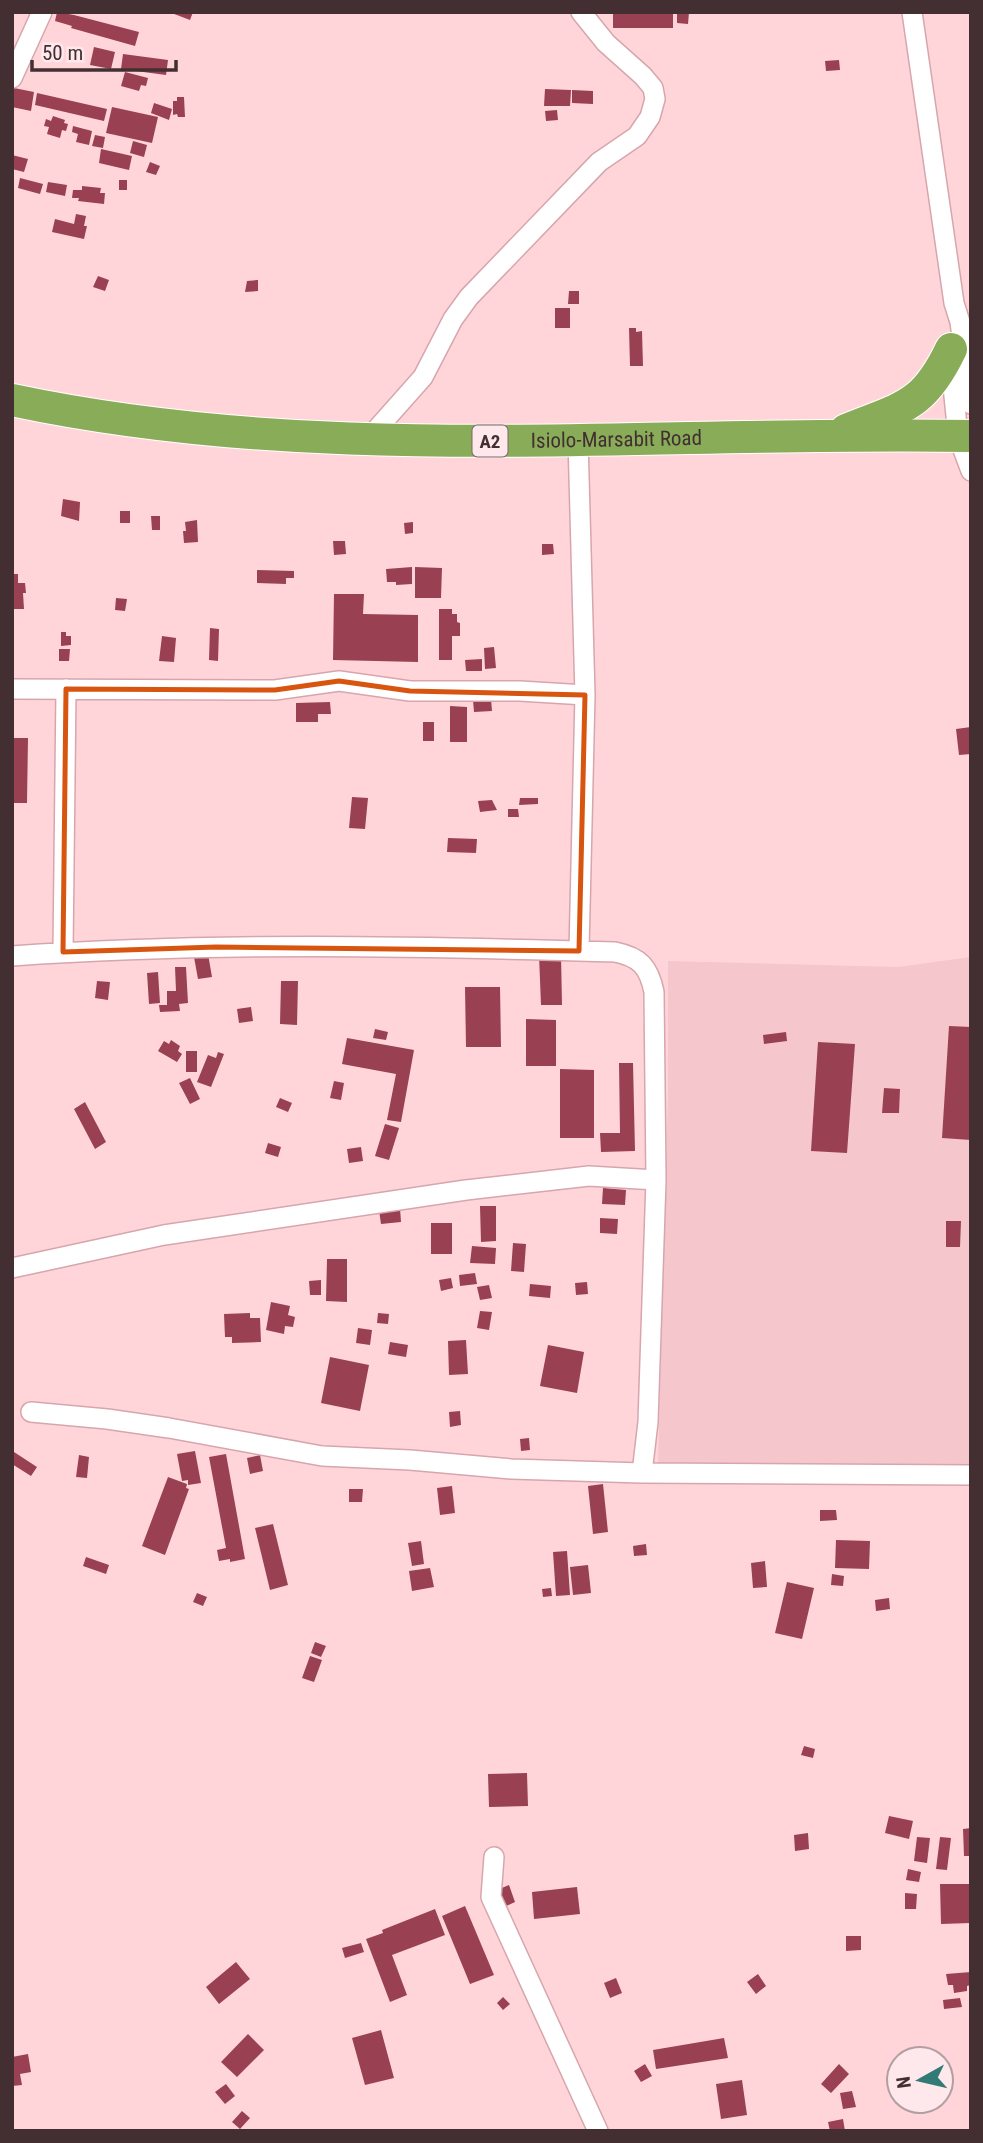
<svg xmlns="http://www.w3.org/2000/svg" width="983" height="2143" font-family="'Roboto Condensed',sans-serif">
	<rect width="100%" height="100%" fill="#ffd5da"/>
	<path fill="#f5c6cc" d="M971,957v513l-313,-6 10,-367v-136l230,6z"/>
	<path fill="#994052" d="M57,12l17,3 65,17 -4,14 -64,-18 1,-2 -17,-5z
		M169,12h24l-3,8z
		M613,12h60v16h-60z
		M677,12h12l-1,12 -11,-1z
		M94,47l21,5 -4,17 -21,-4z
		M123,54l45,6 -2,15 -45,-6z
		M839,60l1,10 -14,1 -1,-10z
		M125,72l23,6 -2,8 -5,-1 -2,6 -18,-5z
		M14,88l20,4 -3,19 -19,-4z
		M545,89l26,1 -1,16h-26z
		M572,90l21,1v13l-21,-1z
		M37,93l70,16 -3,12 -69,-16z
		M177,97h7l1,20h-7l-1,-3 -4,1v-14h4z
		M154,103l18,6 -3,11 -18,-7z
		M112,107l46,10 -6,26 -46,-10z
		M557,110l1,10 -12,1 -1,-10z
		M53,116l12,4 -1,3 4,1 -2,7 -4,-1 -2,8 -13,-4 2,-7 -5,-1 2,-7 5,2z
		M73,126l19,5 -3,14 -13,-3 2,-8 -6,-2z
		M95,135l10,2 -2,11 -11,-2z
		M133,141l14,4 -3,12 -14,-4z
		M101,149l31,7 -3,14 -30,-7z
		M12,155l16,4 -4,13 -12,-3z
		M150,162l10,4 -4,9 -10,-3z
		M20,178l23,6 -3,10 -22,-6z
		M119,180h8v10h-8z
		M48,182l19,3 -2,11 -19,-4z
		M82,186l19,2 -1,5h5l-1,11 -26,-3 1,-3h-7l1,-8h9z
		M76,214l10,2 -2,10h3l-3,13 -32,-7 3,-13 19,5z
		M98,276l11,4 -4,11 -12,-4z
		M258,280v11l-13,1 2,-11z
		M569,291h10v13h-11z
		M555,308h15v20h-15z
		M629,328h7v4l6,-1 1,35h-13z
		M63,499l17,3 -1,19 -18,-5z
		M120,511h10v12h-10z
		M151,516h9v14h-8z
		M197,520l1,22 -14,1 -1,-12h3l-1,-9z
		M413,522v11l-8,1 -1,-11z
		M333,541h12l1,13 -12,1z
		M542,544h11l1,10 -12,1z
		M412,567v17l-16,1v-3h-9l-1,-13z
		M415,567l27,1 -1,30h-26z
		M257,570l37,1v7h-8v6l-29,-1z
		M12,574h6v9h7l1,10h-3l1,16h-12z
		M334,594h30l-1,20 55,1v47l-85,-2z
		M116,598l11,1 -2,12 -10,-1z
		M439,609h13v5h5v8l3,1v13h-8v24h-13z
		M210,628l9,1 -1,32 -9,-1z
		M61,632h5v4h5v9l-10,1z
		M162,636l14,2 -2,24 -15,-1z
		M494,647l2,21 -11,1 -1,-21z
		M59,649h11l-1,12h-10z
		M482,659v12h-16l-1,-11z
		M491,699l1,12 -18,1 -1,-12z
		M330,702l1,12h-13v8h-22v-19z
		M450,706l17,1v35h-17z
		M423,722h11v19h-11z
		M971,727v27l-12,1 -3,-26z
		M12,738h16l-1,65h-15z
		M352,797l16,1 -3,31 -16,-1z
		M520,798h18v6l-19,1z
		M492,800l5,10 -17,2 -2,-11z
		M508,809h10l1,8h-11z
		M448,838l29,1 -1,14 -29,-1z
		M208,954l4,23 -14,2 -4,-22z
		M539,955h22l1,50h-21z
		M175,967h11l2,36 -9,1 1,7 -20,1 -1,-7h8v-14h9z
		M158,972l2,31 -11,1 -2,-31z
		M97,981l13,1 -2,18 -13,-2z
		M281,981h17l-1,44 -17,-1z
		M465,987h35l1,60h-35z
		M251,1007l2,14 -14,2 -2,-14z
		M526,1019l30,1v46h-30z
		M949,1026l22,1v113l-29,-2z
		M375,1029l13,3 -2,8 -13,-2z
		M786,1032l1,9 -23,3 -1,-9z
		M347,1038l67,12 -13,72 -14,-2 9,-46 -54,-10z
		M171,1040l9,6 -2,5 4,3 -5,8 -19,-11 6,-10 5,3z
		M818,1042l37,2 -8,109 -36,-2z
		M186,1051h11v21h-11z
		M218,1052l6,2 -13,33 -14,-5 11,-27 8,3z
		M619,1063h14l2,88 -34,1 -1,-19h20z
		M560,1069l34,1v68h-34z
		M190,1078l10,21 -10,5 -11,-21z
		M334,1081l10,2 -3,17 -11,-2z
		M884,1088l16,1 -1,24h-17z
		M280,1098l12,5 -4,9 -12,-5z
		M85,1102l21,40 -11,7 -21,-40z
		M385,1124l14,4 -10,32 -14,-4z
		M268,1143l13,4 -3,10 -13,-4z
		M361,1147l2,14 -14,2 -2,-14z
		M603,1188l23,2 -1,15 -23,-1z
		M480,1206h16v35l-15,1z
		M400,1208l1,14 -20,2 -2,-14z
		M600,1218l18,1 -1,15 -17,-1z
		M946,1221h15l-1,26h-14z
		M431,1223h21v31h-21z
		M513,1243l13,1 -2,28 -13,-1z
		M472,1246l24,2 -1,16 -25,-1z
		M327,1259h20v43l-21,-1z
		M475,1273l2,11 -17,2 -1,-11z
		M451,1278l2,10 -12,3 -2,-11z
		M321,1280v15h-11l-1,-14z
		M587,1282l1,12 -12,1 -1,-12z
		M530,1284l21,2 -1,12 -21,-2z
		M489,1285l3,13 -12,2 -3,-13z
		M271,1302l19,4 -2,9 7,2 -2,10 -8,-1 -1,8 -18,-4z
		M480,1311l12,1 -3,18 -12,-2z
		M250,1313v5h10l1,24 -29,1v-6h-7l-1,-23z
		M378,1313l11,1 -1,10 -11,-1z
		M358,1328l14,2 -2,15 -14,-2z
		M466,1340l2,34 -19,1 -1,-34z
		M390,1342l18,3 -2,12 -18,-3z
		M548,1345l36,7 -7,41 -37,-7z
		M330,1357l39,8 -9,46 -39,-8z
		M460,1411l1,14 -11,2 -1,-15z
		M529,1438l1,12 -9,1 -1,-12z
		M195,1451l6,32 -13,2v-5l-6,1 -5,-27z
		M14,1452l23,15 -6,9 -19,-12z
		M226,1454l19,105 -15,3v-3l-11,2 -2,-11 9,-2 -17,-91z
		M79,1455l10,2 -2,21 -11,-1z
		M260,1455l3,16 -13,3 -3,-16z
		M168,1477l19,7 -1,4 3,1 -24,66 -23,-9z
		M603,1484l5,48 -15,2 -5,-48z
		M452,1486l3,27 -15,2 -3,-27z
		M349,1489h14l-1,13h-13z
		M820,1510h16l1,10 -17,1z
		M273,1524l15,61 -18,5 -15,-62z
		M836,1540l34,1 -1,28 -34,-1z
		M421,1541l3,23 -12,2 -4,-23z
		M646,1544l1,11 -13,1 -1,-10z
		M567,1551l3,44 -14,1 -3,-44z
		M86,1557l23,8 -3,9 -23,-8z
		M765,1561l2,26 -14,1 -2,-25z
		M588,1565l3,28 -18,2 -3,-28z
		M430,1568l4,19 -22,4 -3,-20z
		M832,1574l12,2 -1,10 -12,-1z
		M787,1582l27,6 -12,51 -27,-6z
		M551,1588l1,8 -9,1 -1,-8z
		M197,1593l10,4 -4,9 -10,-4z
		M889,1598l1,11 -14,2 -1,-11z
		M315,1642l11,4 -5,11 -10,-4z
		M310,1656l12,4 -8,22 -12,-4z
		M804,1746l11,3 -2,9 -12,-3z
		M527,1773l1,33 -39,1 -1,-33z
		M889,1816l24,5 -4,18 -24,-6z
		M971,1828v28h-7l-1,-27z
		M808,1833l1,16 -14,2 -1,-16z
		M917,1837l13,1 -3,25 -13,-2z
		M940,1837l11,1 -4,32 -11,-1z
		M908,1869l13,3 -2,10 -13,-2z
		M940,1884h31v39l-30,1z
		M509,1885l6,17 -11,5 -7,-17z
		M577,1887l3,27 -46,5 -2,-27z
		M905,1893l12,1 -1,15h-11z
		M465,1906l29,69 -24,9 -28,-68z
		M435,1909l10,26 -53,20 15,40 -17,7 -24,-63 17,-6 -1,-3z
		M846,1936h15v14l-15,1z
		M361,1943l3,9 -19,6 -3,-10z
		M236,1962l14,17 -31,25 -13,-17z
		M971,1972v13l-4,1v5l-13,2 -1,-8h-5l-2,-11z
		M758,1974l8,12 -10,8 -9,-12z
		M616,1978l6,15 -12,5 -6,-15z
		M503,1997l7,7 -7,6 -6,-7z
		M960,1998l2,9 -18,2 -1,-9z
		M381,2030l13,48 -29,7 -13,-47z
		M248,2034l16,16 -27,27 -16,-15z
		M724,2038l4,20 -72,11 -3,-19z
		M28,2054l3,18 -11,2 2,11 -10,1v-29z
		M645,2064l7,12 -11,6 -7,-11z
		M839,2064l10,10 -18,19 -10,-9z
		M949,2078l2,13 -10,1v-13z
		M742,2080l5,35 -26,4 -5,-35z
		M226,2084l9,12 -10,8 -10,-12z
		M852,2091l4,16 -13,2 -3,-16z
		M242,2111l8,7 -10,11 -8,-7z
		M843,2119l2,12h-15l-2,-9z"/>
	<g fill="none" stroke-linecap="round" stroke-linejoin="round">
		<defs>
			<path id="minor" d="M912,12l42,291 6,19 11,82
				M12,78l30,-66
				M950,356l8,80 13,35
				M368,439l55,-62 30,-58 16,-22 130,-135 38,-26 13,-19 5,-18 -2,-11 -10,-12 -37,-33 -25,-31
				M578,440l7,255 -6,256
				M12,689l263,1 64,-9 71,10h110l65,4
				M63,952l3,-263
				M12,956c200,-14 402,-10 603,-4 25,5 34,15 39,40l2,188 -8,242 -6,51 329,2
				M12,1268l152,-33 302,-45 123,-14 67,4
				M31,1412l76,7 62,9 153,28 88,4 101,9 131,4
				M494,1857l-3,40 107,234"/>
			<g id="trunk">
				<path id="s1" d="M12,400c316,67 639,30 959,36"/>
				<path d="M846,430c56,-23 77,-22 105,-81"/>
			</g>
		</defs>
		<use href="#minor" stroke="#d7a6ac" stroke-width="22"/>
		<use href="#trunk" stroke="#fff" stroke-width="34"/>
		<use href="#minor" stroke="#fff" stroke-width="19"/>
		<use href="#trunk" stroke="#88ac58" stroke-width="32"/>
	</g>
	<path fill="none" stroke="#d85510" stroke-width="5" stroke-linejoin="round" d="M339,681l71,10 175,4 -6,256 -363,-4 -153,5 3,-263 209,1z"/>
	<g text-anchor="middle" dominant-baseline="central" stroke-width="7" stroke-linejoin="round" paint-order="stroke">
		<rect fill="#fee8eb" stroke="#7b666a" stroke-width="2" x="472.5" y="425.5" width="35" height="31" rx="5"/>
		<g font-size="19" font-weight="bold" fill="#432f32">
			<text x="490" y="441">A2</text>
		</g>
		<g font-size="21" fill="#432f32" stroke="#fee8eb">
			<text stroke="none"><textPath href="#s1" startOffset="607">Isiolo-Marsabit Road</textPath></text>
		</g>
	</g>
	<rect width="983" height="2143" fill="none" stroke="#432f32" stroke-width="28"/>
	<g transform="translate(920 2080) rotate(262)"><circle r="33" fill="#fee8eb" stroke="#b39ea1" stroke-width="2"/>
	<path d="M0-5L12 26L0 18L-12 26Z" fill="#327a76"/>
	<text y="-10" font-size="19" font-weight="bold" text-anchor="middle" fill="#432f32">N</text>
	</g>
	<path d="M32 60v10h144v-10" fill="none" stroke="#432f32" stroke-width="3.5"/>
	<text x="42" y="60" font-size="21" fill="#432f32" stroke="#fee8eb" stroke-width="5" paint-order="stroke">50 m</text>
</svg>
